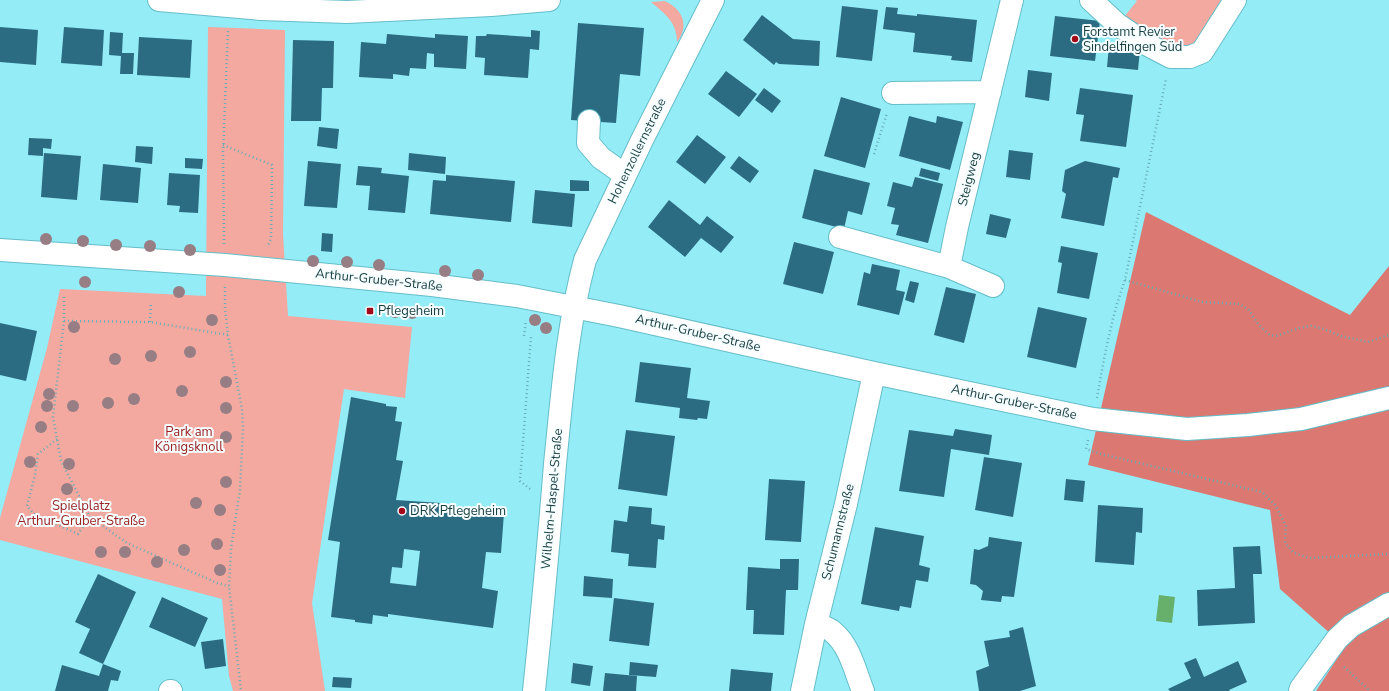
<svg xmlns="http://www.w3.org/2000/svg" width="1389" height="691" font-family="'Nunito Sans',sans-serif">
	<rect width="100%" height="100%" fill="#94ecf7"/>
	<path fill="#f3a8a0" d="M1135,0h89l-30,47c-28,0 -48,-15 -70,-30l13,-16z
		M665,1c17,8 25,24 12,41 0,-20 -12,-28 -26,-40z
		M208,27l77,3 -2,204 5,82 124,11 -7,71 -61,-9 -32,214 13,88h-92l-4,-15 -7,-77 -222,-59v-22l47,-170 13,-59 146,7z"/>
	<path fill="#db7871" d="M1146,212l204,103 39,-49v425h-73l30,-46 -14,-10 -52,-46 -10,-79 -182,-45z"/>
	<path fill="#67b06c" d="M1159,595l16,2 -3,26 -16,-2z"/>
	<path fill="#2c6c83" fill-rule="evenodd" d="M842,6l36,4 -6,51 -36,-4z
		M886,7l12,1 -1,6 20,2v-2l60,6 -5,42 -21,-2 1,-4 -39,-4 2,-19 -32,-4z
		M762,15l31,24 27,2 -1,25 -40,-2 -3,-2 -2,3 -31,-25z
		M1055,16l45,5 -5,40 -45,-5z
		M578,23l66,5 -4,48 -20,-2 -4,49 -45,-3z
		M0,27l38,3 -2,35 -36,-3z
		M64,27l40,3 -2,36 -41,-3z
		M531,30l9,1 -1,19 -9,-1 -2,29 -44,-3 1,-17 -10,-1 1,-21h10l1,-2 44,3z
		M110,32l13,1 -1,20h12l-1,21h-13l1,-18 -12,-1z
		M387,34l48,4v-4l33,2 -2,33 -32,-2v-13l-7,-1 -1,16 -16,-1 -1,8 -16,-2v5l-34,-2 2,-35 25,2z
		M139,37l53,3 -2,38 -53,-3z
		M293,40l41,1 -1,47h-11l-1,33h-30z
		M1109,46l31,4 -2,20 -31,-3z
		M1028,70l24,3 -3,28 -24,-4z
		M726,71l31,23 -18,23 -31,-23z
		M764,88l17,13 -9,12 -17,-13z
		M1080,88l53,7 -7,52 -46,-6 4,-26 -8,-1z
		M841,97l40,12 -16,59 -41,-12z
		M909,116l27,7 1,-7 26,6 -13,48 -51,-14z
		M319,127l20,2 -2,20 -20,-3z
		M697,135l29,22 -21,27 -29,-22z
		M29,138l23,1 -1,10 -8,-1v8l-15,-1z
		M136,146l17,1 -1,17 -17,-2z
		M1009,150l24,3 -3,27 -24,-3z
		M44,153l37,3 -4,44 -36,-3z
		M409,153l37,4 -1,17 -37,-4z
		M739,156l20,15 -9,12 -20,-15z
		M185,158l18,1 -1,10 -17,-1z
		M308,161l33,3 -4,44 -33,-2z
		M1085,161l35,7 -2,10 -5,-1 -9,49 -43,-8 5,-24 -4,-3 3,-21z
		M103,164l38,4 -3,35 -38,-3z
		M358,166l24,2 -1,5 28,3 -4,37 -37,-3 2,-24 -14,-1z
		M921,168l19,5 -2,8 -19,-5z
		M814,169l56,14 -8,32 -14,-4 -4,18 -42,-11z
		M169,173l31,2 -2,38 -19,-1 1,-6 -13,-1z
		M446,175l69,6 -4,41 -81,-8 3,-34 13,1z
		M915,177l28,7 -15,59 -32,-8 3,-10 -8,-1 4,-16 -8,-2 6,-24 19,5z
		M570,180l19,1v10h-19z
		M535,190l40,4 -3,33 -40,-4z
		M669,200l31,25 7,-9 27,21 -13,16 -20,-15 -16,19 -37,-30z
		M990,214l21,5 -5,19 -20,-4z
		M322,233l11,1 -1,18 -11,-1z
		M794,242l40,10 -11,42 -40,-10z
		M1061,246l37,7 -9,46 -32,-6 5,-30 -4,-1z
		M872,264l28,6 -4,20 9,2 -6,23 -42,-10 7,-33 6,2z
		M910,281l9,2 -5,20 -9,-3z
		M946,287l30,7 -12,49 -30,-8z
		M1038,307l49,11 -11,50 -49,-11z
		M0,323l37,8 -11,50 -26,-6z
		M640,362l51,6 -4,30 23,3 -3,18 -9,-1 -1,2 -18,-2 1,-10 -45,-6z
		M351,397l35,7v2l11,1 -2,14 7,1 -6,38 7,1 -7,39 45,3 -1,6 64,4 -3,40 -15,-1 -4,36 16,3 -5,37 -105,-14v3l-15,-2 -1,9 -17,-2v-2l-24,-3 9,-75 -12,-2zM404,549l16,2 -4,35 -26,-3 2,-16 10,1z
		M955,429l37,6 -3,20 -38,-6 -7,48 -45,-6 10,-61 44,6z
		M626,430l49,6 -8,60 -49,-7z
		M984,457l38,6 -9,54 -38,-7z
		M769,479l36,2 -4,61 -36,-2z
		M1066,479l19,2 -2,21 -19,-2z
		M1098,505l45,3 -1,25 -6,-1 -2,33 -39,-3z
		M629,506l23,2 -1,16 14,2 -1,14 -6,-1 -2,29 -28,-2 1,-12 -18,-2 3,-32 13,2z
		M875,527l49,9 -5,29 11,3 -2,14 -12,-2 -5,28 -11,-2 -1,5 -38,-7z
		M989,537l33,5 -8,55 -12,-1 -1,6 -20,-2 2,-9 -7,-6 -6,-1 4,-35 5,1 9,-4z
		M1260,546l2,28h-9l2,49 -57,3 -1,-36 38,-2 -2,-41z
		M780,559h19l-1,31h-12l-2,45 -31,-1 1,-24h-8l2,-43 32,2z
		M98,574l38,18 -33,72 -24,-11 11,-24 -15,-7z
		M584,576l29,3 -1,19 -29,-2z
		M162,597l46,21 -13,29 -46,-20z
		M614,598l40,5 -5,43 -40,-5z
		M1023,627l13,59 -16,5h-41l-3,-20 13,-5 -5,-25 26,-4 -1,-6z
		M223,639l3,27 -21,3 -4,-27z
		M1196,658l8,19 34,-16 9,21 -18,8 1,1h-60l-2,-2 23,-11 -7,-15z
		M630,662l28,3 -2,12 -27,-2z
		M573,663l20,3 -3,20 -19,-3z
		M103,664l18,7 -3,10 -7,-1 -3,11h-53l7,-26 37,11z
		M731,669l42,4 -2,18h-42z
		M605,673l32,3 -1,15h-33z
		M333,677l19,1 -1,10 -19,-1z"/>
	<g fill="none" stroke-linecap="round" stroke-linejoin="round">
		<defs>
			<path id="minor" d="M159,0l102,9 86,3 144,-7 58,-5
				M1091,0l26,24 29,20 25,13h19l12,-5 33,-52
				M893,93l97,-1
				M589,121l-1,22 13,15 24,17
				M840,237l109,30 44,19
				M0,250l225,15 207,20 85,11 102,20 255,57 219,46 94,10 61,-4 53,-6 88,-21
				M949,267l8,-40 55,-227
				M816,624c5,2 13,4 17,8 17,14 22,39 30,59
				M170,691h1
				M534,691c8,-76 15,-151 21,-227 7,-68 12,-137 30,-204l57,-120 71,-140
				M802,691l14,-67 30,-120 28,-131
				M1300,691l1,-3 36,-49 14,-13 38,-22"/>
		</defs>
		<use href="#minor" stroke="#65bdc8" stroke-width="24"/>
		<path stroke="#68aeb6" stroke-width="2.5" stroke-dasharray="1 3" stroke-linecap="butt" d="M223,145l49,20 -1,74 -4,8
			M874,154l13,-41
			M224,244l-1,-90 5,-125
			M1125,280l77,22 37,2 9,5 10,15 7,7 5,4 6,1 23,-8 12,-2 13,3 17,7 27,6 21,-7
			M225,287v22l3,26 14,74 1,19 -3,62 -9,58 -2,38 12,105
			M64,297v24l-11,96 8,44 29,56 37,26 90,40 12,3
			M64,321l86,1 78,13
			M150,322l1,-20
			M524,336l2,-16
			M1097,398c7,-40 14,-80 28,-118l41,-201
			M57,439l-19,15 -3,21 -8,31 7,8 44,20 12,-17
			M1088,440l-2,9 15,5 161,38 13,13 11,21 -1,17 9,10 15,5 80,-4
			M530,489l-10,-8 11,-144
			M1344,667l26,24"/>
		<use href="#minor" stroke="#fff" stroke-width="22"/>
	</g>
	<g fill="#977e84">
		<circle cx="46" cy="239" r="6"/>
		<circle cx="83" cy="241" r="6"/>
		<circle cx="116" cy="245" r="6"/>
		<circle cx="150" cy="246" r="6"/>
		<circle cx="190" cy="250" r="6"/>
		<circle cx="313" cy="261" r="6"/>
		<circle cx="347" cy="262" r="6"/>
		<circle cx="379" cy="265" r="6"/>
		<circle cx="445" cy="271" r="6"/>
		<circle cx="478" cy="275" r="6"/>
		<circle cx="85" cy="282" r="6"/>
		<circle cx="179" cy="292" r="6"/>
		<circle cx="395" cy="312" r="6"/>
		<circle cx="412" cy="313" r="6"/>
		<circle cx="212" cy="320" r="6"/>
		<circle cx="535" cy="320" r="6"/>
		<circle cx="74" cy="327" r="6"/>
		<circle cx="546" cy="328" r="6"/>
		<circle cx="190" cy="352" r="6"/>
		<circle cx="151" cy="356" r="6"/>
		<circle cx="115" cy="359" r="6"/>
		<circle cx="226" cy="382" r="6"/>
		<circle cx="182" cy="391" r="6"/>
		<circle cx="49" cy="394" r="6"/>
		<circle cx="134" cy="399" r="6"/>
		<circle cx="108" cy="403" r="6"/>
		<circle cx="47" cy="406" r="6"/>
		<circle cx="73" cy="406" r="6"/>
		<circle cx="226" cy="408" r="6"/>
		<circle cx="41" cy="427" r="6"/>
		<circle cx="226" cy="437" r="6"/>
		<circle cx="30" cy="462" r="6"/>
		<circle cx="69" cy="464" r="6"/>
		<circle cx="226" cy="482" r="6"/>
		<circle cx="67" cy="489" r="6"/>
		<circle cx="196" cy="503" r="6"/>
		<circle cx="220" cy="510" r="6"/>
		<circle cx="217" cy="544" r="6"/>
		<circle cx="184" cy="550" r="6"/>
		<circle cx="101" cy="552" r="6"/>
		<circle cx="125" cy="552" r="6"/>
		<circle cx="157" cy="562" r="6"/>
		<circle cx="220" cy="570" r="6"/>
	</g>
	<g fill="#a30818" stroke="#f6feff" stroke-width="1.5">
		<circle cx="1075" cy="39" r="4"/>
		<rect x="366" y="307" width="8" height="8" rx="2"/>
		<circle cx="402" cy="511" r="4"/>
	</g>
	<g text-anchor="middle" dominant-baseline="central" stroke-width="4" stroke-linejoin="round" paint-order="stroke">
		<g font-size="13" fill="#173d41" stroke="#f6feff" text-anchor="start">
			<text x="1083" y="32">Forstamt Revier<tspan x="1083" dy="15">Sindelfingen Süd</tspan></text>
			<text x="378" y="311">Pflegeheim</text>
			<text x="410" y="511">DRK Pflegeheim</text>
		</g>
		<g font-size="13" fill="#173d41" stroke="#f6feff">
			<text transform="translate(637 151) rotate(-64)">Hohenzollernstraße</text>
			<text transform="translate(969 179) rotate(-76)">Steigweg</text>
			<text transform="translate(379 280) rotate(6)">Arthur-Gruber-Straße</text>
			<text transform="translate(698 333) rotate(13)">Arthur-Gruber-Straße</text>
			<text transform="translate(1014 402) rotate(12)">Arthur-Gruber-Straße</text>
			<text transform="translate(552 499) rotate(-85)">Wilhelm-Haspel-Straße</text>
			<text transform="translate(838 532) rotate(-76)">Schumannstraße</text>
		</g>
		<g font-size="13" fill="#992425" stroke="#f6feff">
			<text x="189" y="432">Park am<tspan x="189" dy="15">Königsknoll</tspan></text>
			<text x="81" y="506">Spielplatz<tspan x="81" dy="15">Arthur-Gruber-Straße</tspan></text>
		</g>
	</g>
</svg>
